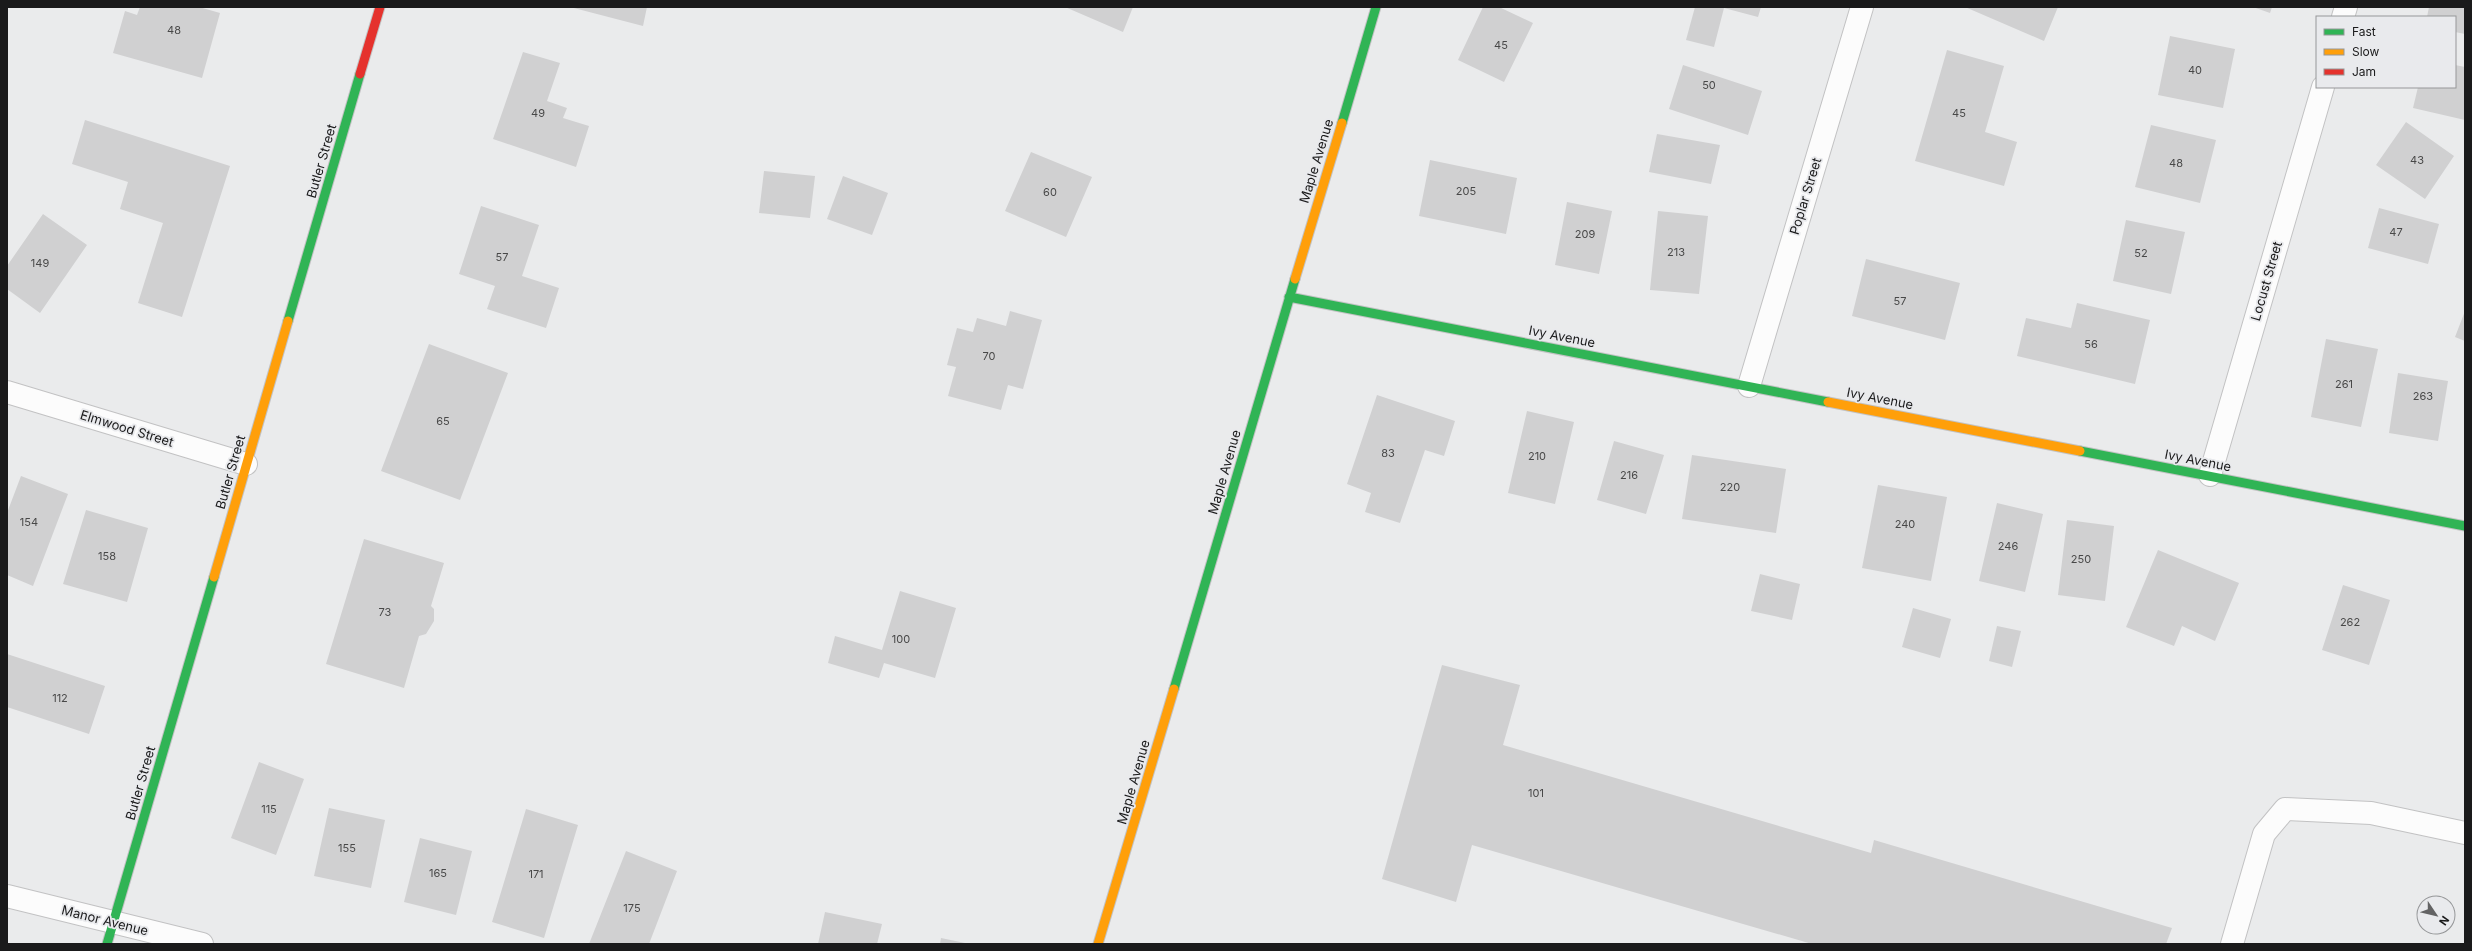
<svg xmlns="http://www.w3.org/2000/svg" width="2472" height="951" font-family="Inter,sans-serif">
	<rect width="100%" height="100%" fill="#eaebec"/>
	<path fill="#d0d0d1" d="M140,7h59l21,6 -18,65 -89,-25 12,-42 12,4z
		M570,7h77l-4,19z
		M1065,7h68l-10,25z
		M1483,7h16l34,16 -29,59 -46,-22z
		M1695,7h66l-3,10 -34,-9 -10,39 -28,-7z
		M1965,7h93l-14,34z
		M2253,7h19l-2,6z
		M2429,7h36v27l-10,-2v-15h-28z
		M2170,36l65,13 -12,59 -65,-13z
		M1947,50l57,16 -19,66 32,10 -13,44 -89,-25z
		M523,52l37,11 -13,38 20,7 -4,10 26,8 -13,41 -83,-28z
		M1683,65l79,26 -14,44 -79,-26z
		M2455,65l10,2v53l-52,-12 5,-21h37z
		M85,120l145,46 -48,151 -44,-14 25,-80 -43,-14 8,-27 -56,-18z
		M2406,122l48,34 -29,43 -49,-34z
		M2151,125l65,15 -16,63 -65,-16z
		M1657,134l63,11 -9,39 -62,-12z
		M1031,152l61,25 -26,60 -61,-26z
		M1430,160l87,18 -11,56 -87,-18z
		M764,171l51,5 -5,42 -51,-5z
		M843,176l45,17 -16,42 -45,-16z
		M1567,202l45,9 -13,63 -44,-9z
		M481,206l58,19 -17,51 37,12 -13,40 -59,-19 8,-23 -36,-12z
		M2379,208l60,16 -11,40 -60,-16z
		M1658,211l50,5 -9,78 -49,-4z
		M43,214l44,31 -47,68 -33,-24v-23z
		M2126,220l59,12 -14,62 -58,-13z
		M1866,259l94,24 -15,57 -93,-24z
		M2077,303l73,17 -15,64 -118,-28 9,-38 45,10z
		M1010,311l32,9 -19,69 -15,-4 -7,25 -53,-14 8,-29 -9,-2 10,-37 16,4 4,-14 29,8z
		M2465,311v30l-10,-4z
		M2326,339l52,10 -17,78 -50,-10z
		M429,344l79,29 -48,127 -79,-29z
		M2398,373l50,8 -10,60 -49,-8z
		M1377,395l78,26 -11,35 -19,-6 -25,73 -35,-11 6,-19 -24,-9z
		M1527,411l47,11 -19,82 -47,-11z
		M1614,441l50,14 -18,59 -49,-14z
		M1692,455l94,14 -10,64 -94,-14z
		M21,476l47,18 -35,92 -26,-11v-62z
		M1878,485l69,12 -16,84 -69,-13z
		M1997,503l46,11 -18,78 -46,-11z
		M86,510l62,18 -21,74 -64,-18z
		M2067,520l47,6 -9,75 -47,-6z
		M364,539l80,24 -13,43 3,3v12l-8,13 -7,2 -15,52 -78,-24z
		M2158,550l81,33 -24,58 -33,-15 -8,20 -48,-19z
		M1760,574l40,10 -8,36 -41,-9z
		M2343,585l47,15 -21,65 -47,-15z
		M900,591l56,17 -21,70 -51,-15 -5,15 -51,-15 7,-27 47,14z
		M1913,608l38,11 -11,39 -38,-11z
		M1997,626l24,5 -9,36 -23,-6z
		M7,654l98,32 -16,48 -82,-27z
		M1442,665l78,20 -17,60 368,108 3,-13 298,88 -6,16h-354l-340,-99 -16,57 -74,-23z
		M259,762l45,17 -28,76 -45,-17z
		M329,808l56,12 -14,68 -57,-12z
		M526,809l52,16 -34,113 -52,-16z
		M420,838l52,13 -16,64 -52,-13z
		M626,851l51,20 -28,73h-60z
		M825,912l57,12 -5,20h-59z
		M941,938l24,5v1h-25z"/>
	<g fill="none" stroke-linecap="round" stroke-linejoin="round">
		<defs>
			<path id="lane" d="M2232,944l32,-110 21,-25 86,4 94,20"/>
			<path id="street" d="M2343,17l3,-10
				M1749,386l113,-379
				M7,392l239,72
				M2210,475l113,-388
				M7,896l195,48"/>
			<path id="fast" d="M1342,123l34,-116
				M1289,297l539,105
				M288,321l72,-247
				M2080,451l385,75
				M1174,689l121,-410
				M107,944l107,-367"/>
			<path id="slow" d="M1295,279l47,-156
				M1828,402l252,49
				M214,577l74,-256
				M1098,944l76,-255"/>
			<path id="jam" d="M360,74l20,-67"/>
		</defs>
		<use href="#lane" stroke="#c2c2c3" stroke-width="24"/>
		<use href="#street" stroke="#c2c2c3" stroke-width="24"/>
		<use href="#fast" stroke="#c2c2c3" stroke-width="11"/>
		<use href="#slow" stroke="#c2c2c3" stroke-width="11"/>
		<use href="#jam" stroke="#c2c2c3" stroke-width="11"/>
		<use href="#lane" stroke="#fcfcfc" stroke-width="22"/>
		<use href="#street" stroke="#fcfcfc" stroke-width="22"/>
		<use href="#fast" stroke="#30b455" stroke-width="9"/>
		<use href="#slow" stroke="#ff9f0a" stroke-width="9"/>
		<use href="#jam" stroke="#e5322d" stroke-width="9"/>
	</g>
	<g text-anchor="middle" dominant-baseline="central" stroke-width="3.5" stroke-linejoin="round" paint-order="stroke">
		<g font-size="11" fill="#484848">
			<text x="174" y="30">48</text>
			<text x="1501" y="45">45</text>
			<text x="2195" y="70">40</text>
			<text x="1709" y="85">50</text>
			<text x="538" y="113">49</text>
			<text x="1959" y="113">45</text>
			<text x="2417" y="160">43</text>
			<text x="2176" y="163">48</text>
			<text x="1466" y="191">205</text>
			<text x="1050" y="192">60</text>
			<text x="2396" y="232">47</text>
			<text x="1585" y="234">209</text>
			<text x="1676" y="252">213</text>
			<text x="2141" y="253">52</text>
			<text x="502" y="257">57</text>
			<text x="40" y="263">149</text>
			<text x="1900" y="301">57</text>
			<text x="2091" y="344">56</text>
			<text x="989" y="356">70</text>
			<text x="2344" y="384">261</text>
			<text x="2423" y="396">263</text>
			<text x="443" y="421">65</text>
			<text x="1388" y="453">83</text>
			<text x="1537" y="456">210</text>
			<text x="1629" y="475">216</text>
			<text x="1730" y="487">220</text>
			<text x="29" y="522">154</text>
			<text x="1905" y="524">240</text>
			<text x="2008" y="546">246</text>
			<text x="107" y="556">158</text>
			<text x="2081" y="559">250</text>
			<text x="385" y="612">73</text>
			<text x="2350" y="622">262</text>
			<text x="901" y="639">100</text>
			<text x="60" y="698">112</text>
			<text x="1536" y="793">101</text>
			<text x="269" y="809">115</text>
			<text x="347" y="848">155</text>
			<text x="438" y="873">165</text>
			<text x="536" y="874">171</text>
			<text x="632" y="908">175</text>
		</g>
		<g font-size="13" fill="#1a1a1b" stroke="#e9eaed">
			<text transform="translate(321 161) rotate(-74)">Butler Street</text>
			<text transform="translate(1316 161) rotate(-73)">Maple Avenue</text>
			<text transform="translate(1805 196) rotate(-73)">Poplar Street</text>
			<text transform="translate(2266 281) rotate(-74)">Locust Street</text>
			<text transform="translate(1562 336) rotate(11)">Ivy Avenue</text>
			<text transform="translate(1880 398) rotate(11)">Ivy Avenue</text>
			<text transform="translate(127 428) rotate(17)">Elmwood Street</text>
			<text transform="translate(2198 460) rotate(11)">Ivy Avenue</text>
			<text transform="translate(230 472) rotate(-74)">Butler Street</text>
			<text transform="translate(1224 472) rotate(-74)">Maple Avenue</text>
			<text transform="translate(1133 782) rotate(-74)">Maple Avenue</text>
			<text transform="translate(140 783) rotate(-74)">Butler Street</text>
			<text transform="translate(105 920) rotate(14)">Manor Avenue</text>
		</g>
	</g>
	<rect width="2472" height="951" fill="none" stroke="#1a1a1b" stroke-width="16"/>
	<rect x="2316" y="16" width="140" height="72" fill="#e9eaed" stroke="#969799"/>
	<rect x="2324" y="29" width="20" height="6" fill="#30b455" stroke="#969799"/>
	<text x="2352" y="36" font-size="12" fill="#1a1a1b">Fast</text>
	<rect x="2324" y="49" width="20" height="6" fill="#ff9f0a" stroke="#969799"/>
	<text x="2352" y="56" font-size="12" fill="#1a1a1b">Slow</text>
	<rect x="2324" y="69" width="20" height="6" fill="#e5322d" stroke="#969799"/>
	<text x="2352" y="76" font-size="12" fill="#1a1a1b">Jam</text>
	<g transform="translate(2436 915) rotate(125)"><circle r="19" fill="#e9eaed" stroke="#969799"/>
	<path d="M0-3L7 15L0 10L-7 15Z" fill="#636364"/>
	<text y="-6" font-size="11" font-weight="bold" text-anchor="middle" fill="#1a1a1b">N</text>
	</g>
</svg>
